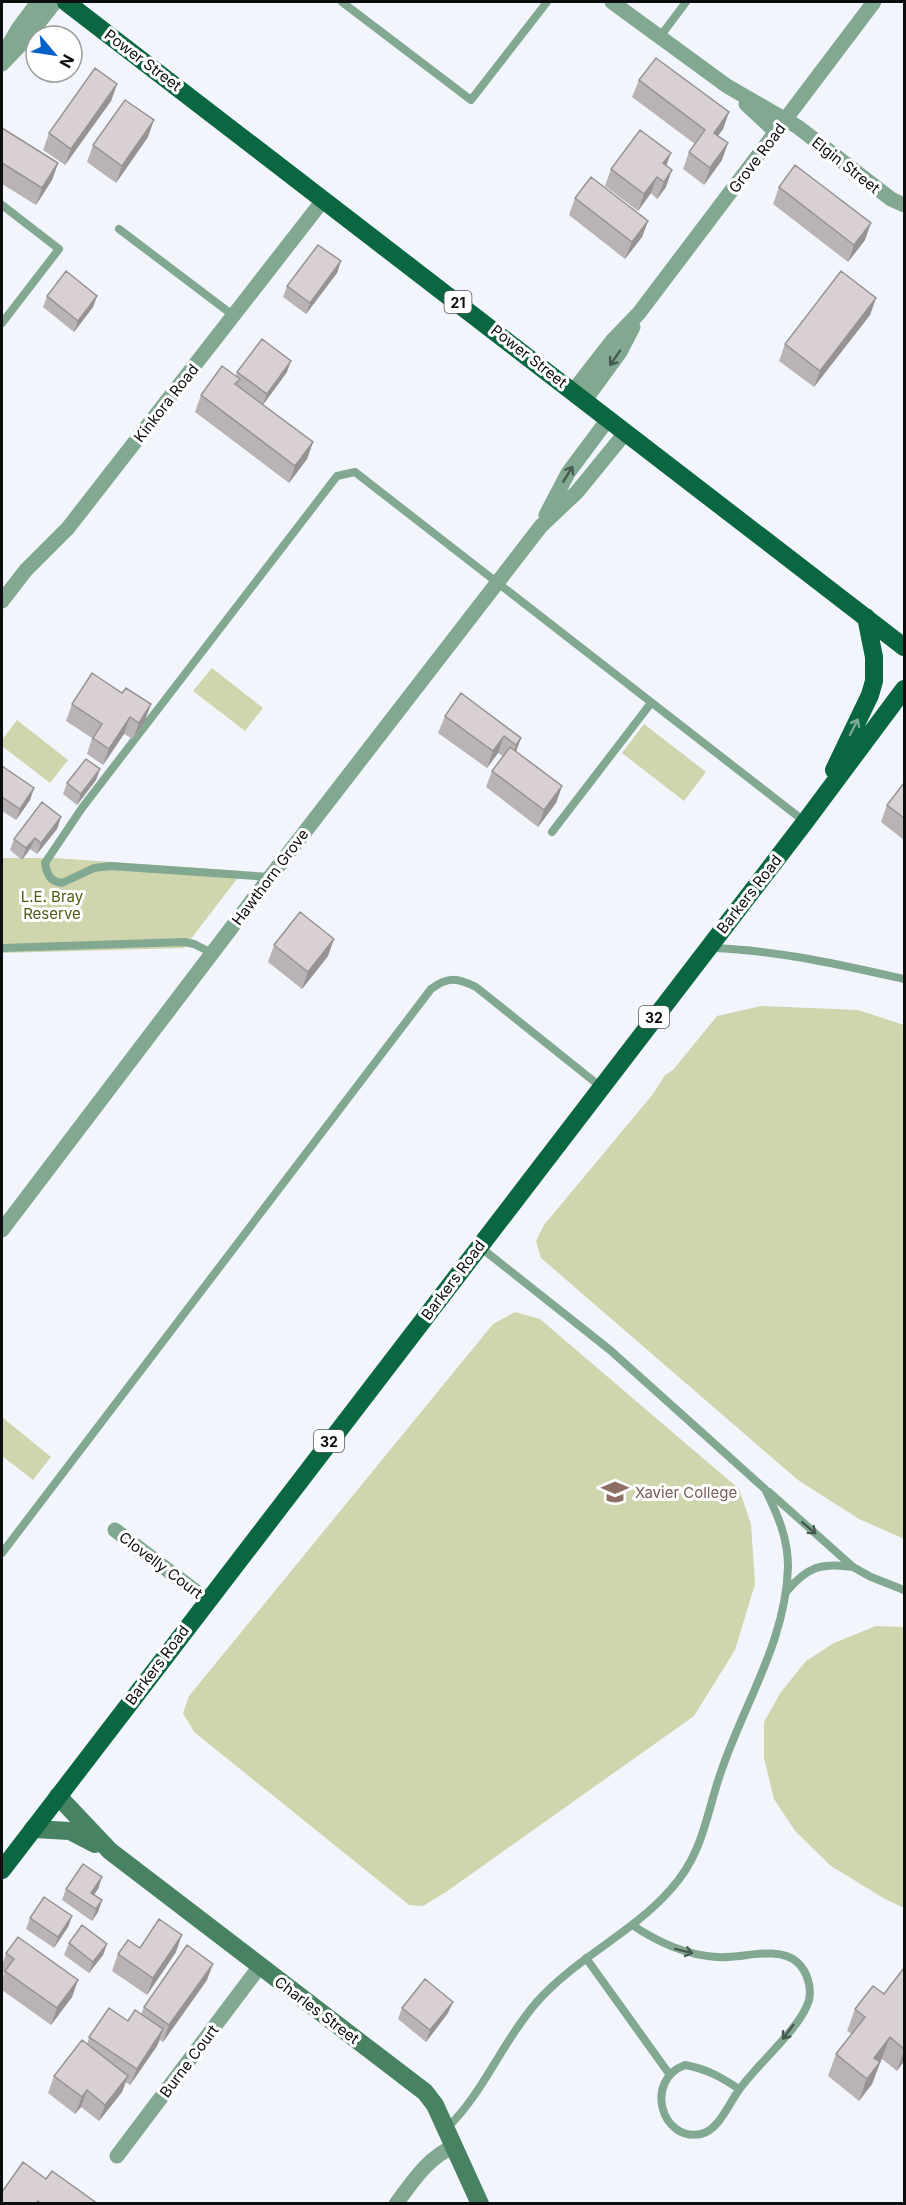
<svg xmlns="http://www.w3.org/2000/svg" width="906" height="2205" font-family="Inter,sans-serif">
	<rect width="100%" height="100%" fill="#f2f6fc"/>
	<path fill="#cfd5ac" d="M212,668l51,40 -18,23 -52,-40z
		M17,720l51,40 -18,23 -48,-37v-6z
		M644,724l62,48 -22,29 -62,-48z
		M2,858h52l189,13 -59,77 -182,5z
		M761,1006l97,4 46,15v514l-45,-20 -61,-39 -257,-222 -5,-17 8,-16 109,-131 12,-19 8,-5 44,-54z
		M515,1312l25,7 199,170 12,35 4,60 -20,66 -41,66 -248,176 -23,14 -14,-1 -215,-173 -11,-19 6,-17 304,-372z
		M2,1417l49,40 -18,23 -31,-24z
		M876,1626l28,1v281l-19,-9 -54,-33 -36,-35 -21,-32 -10,-41v-36l17,-30 25,-31 28,-18z"/>
	<g fill="none" stroke-linecap="round" stroke-linejoin="round">
		<path stroke="#82a892" stroke-width="8" d="M342,2l129,98 76,-98
			M659,38l27,-36
			M2,205l57,44 -57,74
			M119,229l115,87
			M552,832l99,-129
			M270,877l-160,-11 -16,2 -32,15c-13,-2 -15,-9 -17,-20l37,-55 255,-332 18,-4 449,349
			M2,948l182,-6 10,2 18,9
			M712,948c65,2 129,17 192,31
			M769,1492l84,75 18,10 33,13
			M2,1553l429,-564c17,-13 27,-11 45,-2l125,100
			M786,1592c21,-25 35,-30 67,-25
			M632,1925c26,17 53,30 85,32 24,2 60,-12 80,5 10,9 15,25 12,38 -7,27 -53,65 -70,90 -10,13 -20,40 -38,44 -40,8 -57,-54 -16,-69 22,4 36,12 54,24
			M586,1958l84,117
			M447,2128c37,-36 55,-86 89,-125 39,-45 96,-69 135,-114 33,-36 35,-76 51,-120 23,-67 64,-129 66,-202 0,-29 -10,-52 -23,-78l-155,-139 -130,-103"/>
		<path stroke="#82a892" stroke-width="15" d="M612,2l115,84 71,41 93,72 13,6
			M4,53l14,-24 20,-27
			M2,64l25,-26 28,-36
			M746,104l30,28
			M573,391l39,-50 27,-28 235,-311
			M585,400l35,-48 13,-25
			M546,515l22,-42 41,-55
			M2,601l24,-31 42,-42 256,-329
			M2,1230l268,-353 271,-351 36,-34 49,-60
			M115,1530l92,70
			M117,2156l143,-190
			M396,2204c17,-23 32,-47 59,-58"/>
		<path stroke="#478262" stroke-width="18" d="M58,1796l52,55 315,241 10,13 45,99
			M33,1829l37,2 25,13"/>
		<path stroke="#0b6741" stroke-width="18" d="M66,2l838,645
			M834,770l36,-75 4,-14v-24l-8,-40
			M2,1870l803,-1048 99,-133"/>
	</g>
	<path fill="#bab3b5" d="M639,80l90,32 -6,17 -5,7 4,24 -18,25 -21,-16 6,-17 6,-8 -63,-47z
		M117,84l-6,17 -46,64 -22,-15 6,-17z
		M2,128l56,35 -6,17 -16,25 -34,-21z
		M148,137l-32,46 -29,-21 6,-17z
		M666,165v22l-9,12 -6,-6 -13,18 -33,-25 6,-17z
		M779,187l86,53 -17,22 -75,-58z
		M575,198l73,23 -6,16 -17,22 -56,-44z
		M341,261l-4,12 -31,41 -23,-17 4,-11z
		M47,296h50l-4,11 -19,25 -31,-25z
		M876,298l-6,17 -56,72 -35,-26 6,-17z
		M237,372h50l-24,33 50,37 -6,17 -18,24 -94,-71 6,-17 35,-19z
		M72,704l73,17 -12,18 -9,-5 -21,31 -16,-11 5,-16 -26,-17z
		M445,716l76,22 -5,14 46,34 -6,17 -18,24 -52,-40 6,-16 11,-15 -5,-3 -11,15 -49,-35z
		M2,766l32,22 -4,12 -14,20 -14,-9z
		M100,769l-4,11 -19,25 -14,-11 4,-11z
		M904,783v57l-23,-18 6,-17z
		M61,817l-4,12 -20,25 -7,-5 -8,11 -12,-10 4,-11z
		M274,945l54,11 -26,33 -34,-27z
		M102,1877l-4,12 -4,6 8,5 -4,12 -6,9 -30,-21 4,-11z
		M72,1916l-4,11 -14,21 -28,-19 4,-11z
		M69,1943l38,1 -4,11 -14,18 -25,-18z
		M140,1948l36,4 -29,43 -35,-24 6,-17z
		M6,1953l72,27 -6,17 -21,28 -49,-35v-9l2,-8 -2,-2v-5z
		M904,1968v93l-7,10 -15,-12 -2,3 -8,22 -13,17 -31,-25 8,-22 16,-20 -5,-3 8,-22 29,-15z
		M207,1980l-44,62 -3,-2 -3,6 -27,39 -5,-3 -3,10 -23,29 -18,-14 -6,7 -27,-21 6,-17 33,-32 2,-7 52,-23 3,-7z
		M402,2008l46,5 -22,29 -28,-23z"/>
	<path fill="#979293" d="M117,84l-6,17 -46,64 6,-16z
		M729,112l-6,17 -15,20 6,-16z
		M154,120l-6,17 -32,46 6,-17z
		M728,143l-6,17 -18,25 6,-17z
		M671,153l-6,16 -2,-6z
		M58,163l-6,17 -16,25 6,-17z
		M672,170l-6,17 -9,12 7,-17z
		M657,177l-6,16 -13,18 6,-17z
		M648,221l-6,16 -17,22 7,-17z
		M871,223l-6,17 -17,22 6,-17z
		M341,261l-4,12 -31,41 4,-11z
		M97,296l-4,11 -19,25 4,-11z
		M876,298l-6,17 -56,72 6,-16z
		M291,361l-4,11 -25,34 5,-12z
		M313,442l-6,17 -18,24 6,-17z
		M151,704l-6,17 -12,18 6,-16z
		M130,717l-6,17 -21,31 6,-16z
		M504,736l-6,17 -11,15 6,-17z
		M521,738l-6,16 -5,8 6,-17z
		M100,769l-4,11 -19,25 4,-11z
		M562,786l-6,17 -18,24 6,-17z
		M34,788l-4,12 -14,20 4,-11z
		M61,817l-4,12 -20,25 4,-11z
		M35,838l-5,11 -8,11 4,-12z
		M334,939l-6,17 -26,33 6,-17z
		M102,1877l-4,12 -11,15 4,-11z
		M102,1900l-4,12 -6,9 4,-12z
		M72,1916l-4,11 -14,21 4,-11z
		M182,1935l-6,17 -29,43 6,-17z
		M107,1944l-4,11 -14,18 4,-11z
		M213,1964l-6,16 -44,62 6,-17z
		M78,1980l-6,17 -21,28 6,-17z
		M453,2002l-5,11 -22,29 4,-12z
		M163,2029l-6,17 -27,39 7,-16z
		M890,2037l-18,47 -13,17 15,-43z
		M904,2050v11l-7,10z
		M128,2076l-6,16 -23,29 6,-16z
		M87,2090l-6,17 -6,7 7,-17z"/>
	<path fill="#d8d0d2" stroke="#979293" stroke-width="1.5" d="M656,58l73,54 -15,21 14,10 -18,25 -21,-16 16,-22 -66,-50z
		M95,68l22,16 -46,65 -22,-16z
		M125,100l29,20 -32,46 -29,-21z
		M2,128l56,35 -16,25 -40,-25z
		M640,130l31,23 -8,10 9,7 -8,12 -7,-5 -13,17 -33,-25z
		M795,165l76,58 -17,22 -75,-58z
		M591,177l57,44 -16,21 -57,-44z
		M318,245l23,16 -31,42 -23,-17z
		M66,271l31,25 -19,25 -31,-25z
		M841,271l35,27 -56,73 -35,-27z
		M262,339l29,22 -24,33 -30,-22z
		M222,366l18,13 -5,5 78,58 -18,24 -94,-71z
		M92,673l30,20 4,-5 25,16 -12,19 -9,-6 -21,32 -16,-11 9,-14 -30,-20z
		M461,693l60,45 -5,7 -12,-9 -11,15 -48,-35z
		M510,747l52,39 -18,24 -52,-39z
		M86,759l14,10 -19,25 -14,-11z
		M2,766l32,22 -14,21 -18,-12z
		M904,783v35l-17,-13z
		M42,802l19,15 -20,26 -6,-5 -9,10 -12,-9z
		M300,912l34,27 -26,33 -34,-27z
		M83,1864l19,13 -11,16 11,7 -6,9 -30,-20z
		M44,1897l28,19 -14,21 -28,-19z
		M159,1919l23,16 -29,43 -35,-24 10,-14 12,8z
		M82,1925l25,19 -14,18 -24,-19z
		M18,1937l60,43 -21,28 -52,-37 9,-12 -8,-6z
		M187,1945l26,19 -44,61 -25,-18z
		M904,1968v81l-14,-12 -16,21 6,4 -13,17 -31,-25 29,-37 -10,-8 18,-23 11,8z
		M425,1979l28,23 -23,28 -28,-22z
		M109,2008l19,13 7,-11 28,19 -26,40 -48,-32z
		M82,2040l46,36 -23,29 -18,-15 -5,7 -28,-21z
		M23,2162l23,17 6,-8 46,33h-57l-3,-3 -2,3h-34v-12z"/>
	<defs><path id="oneway-shaft" d="M-6 0H5M1.5-3L5.5 0L1.5 3" fill="none" stroke-width="1.6" stroke-linecap="round" stroke-linejoin="round" transform="scale(1.5)"/></defs>
	<g stroke="#465a50">
		<use href="#oneway-shaft" transform="translate(615 358) rotate(125)"/>
		<use href="#oneway-shaft" transform="translate(568 474) rotate(-59)"/>
		<use href="#oneway-shaft" transform="translate(809 1528) rotate(41)"/>
		<use href="#oneway-shaft" transform="translate(684 1951) rotate(14)"/>
		<use href="#oneway-shaft" transform="translate(788 2032) rotate(127)"/>
	</g>
	<use stroke="#79ab96" href="#oneway-shaft" transform="translate(854 727) rotate(-63)"/>
	<defs>
		<symbol id="school-bare" viewBox="-9 -9 18 18"><path d="M0-5L7-2L0 1L-7-2ZM-4 1L0 2.5L4 1V4Q0 6-4 4Z" fill="#8d6e63" stroke="#fff" stroke-width="2.5" paint-order="stroke"/></symbol>
	</defs>
	<g fill-rule="evenodd">
		<use href="#school-bare" x="596" y="1473" width="38" height="38"/>
	</g>
	<g text-anchor="middle" dominant-baseline="central" stroke-width="6" stroke-linejoin="round" paint-order="stroke">
		<g fill="#fff" stroke="#545657" stroke-width="1.5">
			<rect x="444.5" y="291" width="27" height="22" rx="4.5"/>
			<rect x="639" y="1006" width="30" height="22" rx="4.5"/>
			<rect x="314" y="1430" width="30" height="22" rx="4.5"/>
		</g>
		<g font-size="14" font-weight="bold" fill="#0b0d0f">
			<text x="458" y="302">21</text>
			<text x="654" y="1017">32</text>
			<text x="329" y="1441">32</text>
		</g>
		<g font-size="15" fill="#0b0d0f" stroke="#fff">
			<text transform="translate(143 60) rotate(37)">Power Street</text>
			<text transform="translate(757 158) rotate(-53)">Grove Road</text>
			<text transform="translate(846 165) rotate(38)">Elgin Street</text>
			<text transform="translate(529 356) rotate(38)">Power Street</text>
			<text transform="translate(166 403) rotate(-52)">Kinkora Road</text>
			<text transform="translate(270 877) rotate(-53)">Hawthorn Grove</text>
			<text transform="translate(749 894) rotate(-52)">Barkers Road</text>
			<text transform="translate(453 1280) rotate(-53)">Barkers Road</text>
			<text transform="translate(161 1565) rotate(37)">Clovelly Court</text>
			<text transform="translate(157 1665) rotate(-53)">Barkers Road</text>
			<text transform="translate(317 2010) rotate(37)">Charles Street</text>
			<text transform="translate(189 2061) rotate(-53)">Burne Court</text>
		</g>
		<g font-size="15" fill="#535916" stroke="#fff">
			<text x="52" y="896">L.E. Bray<tspan x="52" dy="17">Reserve</tspan></text>
		</g>
		<g font-size="15" fill="#785e54" stroke="#fff" text-anchor="start">
			<text x="635" y="1492">Xavier College</text>
		</g>
	</g>
	<rect width="906" height="2205" fill="none" stroke="#0b0d0f" stroke-width="6"/>
	<g transform="translate(54 54) rotate(119)"><circle r="28" fill="#ffffff" stroke="#9d9e9f" stroke-width="1.5"/>
	<path d="M0-4.5L10 22L0 15L-10 22Z" fill="#0360c8"/>
	<text y="-9" font-size="16" font-weight="bold" text-anchor="middle" fill="#0b0d0f">N</text>
	</g>
</svg>
